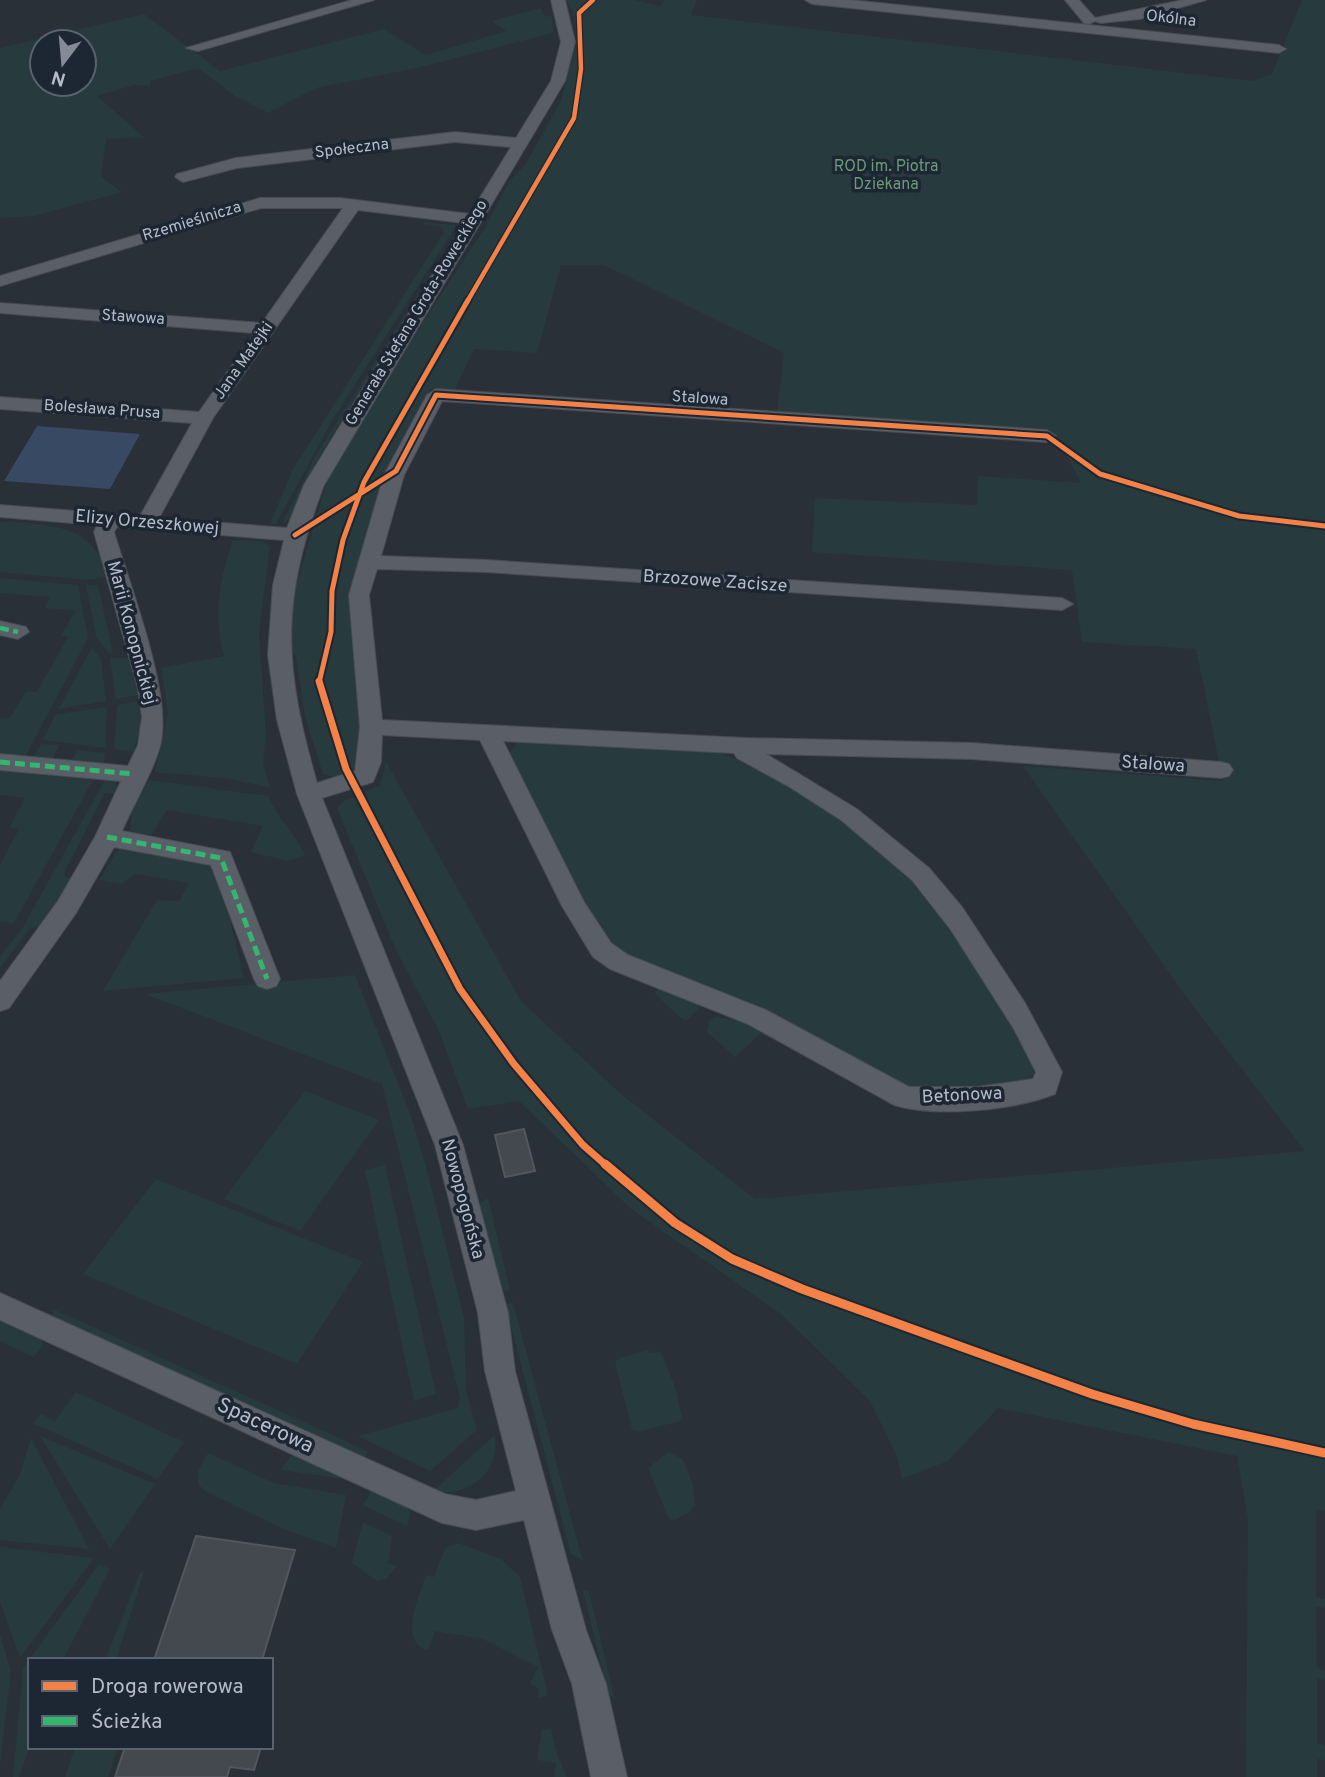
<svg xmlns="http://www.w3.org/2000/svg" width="1325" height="1777" font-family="Overpass,sans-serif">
	<rect width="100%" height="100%" fill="#2a3038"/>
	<path fill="#273a3e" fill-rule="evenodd" d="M566,0h68l26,6 4,-6h33l-6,15 561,66 20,-7 30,-74h23v1511l-9,-1v87l9,2v9l-9,-1 1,61 8,3v9l-8,-2v65l8,3v14l-8,-1v18h-71l2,-258 -11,-63 -239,-48 -50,53 -46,18 -6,-25 -26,-53 -89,-87 -151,-106 -111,-107 -51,8 -29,-78 -44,-83 -58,-140 5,-6 38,-17 6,-23 135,239 100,93 134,105 550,-48 -115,-149 -167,-236 200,15 -27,-132 -114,-7 -10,-72 -260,-18 3,-54 162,7 1,-29 103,7 -18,-34 -33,-21 -253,-16 7,-59 -180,-88h-43l-24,88 -63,-4 -20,42 -23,-2 -36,65 -42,140 9,162 -8,14 -14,9 -17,-5 -18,-58 -9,-60 -6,-5 4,-58 33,-112 72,-122 87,-133 23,-44 16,-17 35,-62 18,-65 -6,-27z
		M541,8l4,9 7,-2 1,18 -136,35 -101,20 -48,25 -33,-17 -37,-28 -48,13v5l-16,-1 -37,11 48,42 -39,1 -5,38 21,15 -88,24 -34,2v-170l144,-34 76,57 164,-42 42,26 80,-24 -14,-10zM42,42h42v42h-42z
		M425,222l30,3v3l-122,191 -57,105h-6l23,-55 151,-237 -4,-6 -17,-2z
		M461,227l-144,233 -27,58 -8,6 34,-69z
		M0,521c51,5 90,0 110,56l-24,3 -86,-8z
		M233,540l29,1 8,5 -11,87 7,101 -3,30 7,23 -47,-9 -68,-6 13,-59 -7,-45 63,-12c-11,-42 -5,-76 9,-116z
		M0,578l78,7 10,53 -64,121 -24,-1v-40h10l16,-27 11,1 31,-55 -7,-1 14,-25 -30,-3 5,-11 -50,-4z
		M86,585h12l15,68h-5l-12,-17z
		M92,647l9,13 5,41 -47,8z
		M110,658h18l11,37 -23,4z
		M139,701l2,25 -8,26 -19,-3 3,-44z
		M107,707l-2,41 -62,-8 13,-26z
		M518,742l202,11 37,15 109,67 64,61 104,164 -1,15 -8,6 -41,6h-80l-200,-100 -74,-29 -19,-14 -32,-44 -71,-146z
		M41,744l18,1 -6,13 19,2 5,-10 28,3 -1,11 -71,-6z
		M0,770l93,10 -79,143 -14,-1v-57l19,-36 -10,-1 16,-30 -25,-3z
		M107,776l9,2v16l-11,-1 -42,82 10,6 -30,46 -13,1 -30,40v-11l23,-30z
		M149,780l119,16c10,23 27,37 37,59l-17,6 -37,-9 12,-26 -96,-16 -15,24 -17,1 -5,-5 2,-19z
		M120,846l84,14 14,9 26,109 -141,13 54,-91 22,1 10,-18 -53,-9 -15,10 -22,-4z
		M355,975l56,141 15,51 38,151 2,72 11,40 -47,41 -72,-35 100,-28 2,-10 -78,-314 -237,-90z
		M658,988l39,14 2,7 -12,11 -5,-1 -27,-25z
		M716,1017l26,4 20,11 -27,25 -28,-25 2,-11z
		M305,1091l74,29 -79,111 -76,-32z
		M385,1165l51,229 -22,7 -49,-231z
		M156,1179l207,83 -66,102 -214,-90z
		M488,1198l22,92 -9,2 -22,-88z
		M513,1303l67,248 4,10 -13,-7 -66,-250z
		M53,1309l282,127 33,16 -4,7 -310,-141z
		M0,1318l41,19 2,8 -9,12 -34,-16z
		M648,1350l2,3 11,-1 14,35 7,30 -2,4 -42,11 -6,-3 -17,-66 4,-5z
		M76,1392l108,50 -26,37 -126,-56 9,-9 14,7z
		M495,1435c6,38 -28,63 -62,56z
		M40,1436l115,48 -45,65z
		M31,1438l58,111 -89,-9v-31l20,-35z
		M294,1452l56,28 -70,-10z
		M668,1452l15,7 10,26 2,20 -5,7 -15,8 -6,-1 -21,-51z
		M208,1453l66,30 72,12 -10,53 -55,-20 -76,-37 -7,-7v-13z
		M372,1490l35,16 3,8 -3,12 -44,-21z
		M363,1522l29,14 -4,27 9,3 -11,13 -9,2 -25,-18z
		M458,1543l43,16 19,18 28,118 -9,3 -1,-10 -8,-4 8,-17 -55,-28 -48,-8 -7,19c-31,-7 -8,-55 -2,-75l8,2 11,-29z
		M0,1547l94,11 -74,100 -20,-56z
		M99,1564l11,5 -47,91h-33v87l-11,30h-6l10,-109z
		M144,1572l-28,88h-11l35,-87z
		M583,1591h6l26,108 -7,-7z
		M0,1635l11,36 -11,94z
		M551,1728l5,23 11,26h-13l2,-14 -19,-3 5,-30z
		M75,1747h43l-10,30h-43z"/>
	<path fill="#384963" d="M37,426l103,8 -30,55 -106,-8z"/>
	<path fill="#444950" stroke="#52575f" stroke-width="2" d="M524,1129l11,42 -30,6 -10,-42z
		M196,1536l99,14 -33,110h-108z
		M125,1747h136l-7,23 -24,-3 -3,10h-112z"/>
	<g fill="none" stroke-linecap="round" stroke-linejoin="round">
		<defs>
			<path id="minor" d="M352,0h22l-176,51 -12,-3z
				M551,0h14l10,42 -10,39 -241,404c-44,116 -41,180 -7,298l38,-12 5,-44 -11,-132 35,-120 43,-80 9,-6 611,41 9,6 -9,6 -605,-41 -38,74 -23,81 105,4 576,38 11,6 -11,6 -576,-38 -109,-3 -8,26 13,125 363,18 227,5 249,19 8,2 4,6 -4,6 -8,2 -249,-19 -206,-5 91,55 72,59 33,39 63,96 37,69 -7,22c-40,16 -119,24 -161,11l-146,-81 -138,-55 -17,-12 -31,-51 -82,-166 -98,-5 -1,27 -8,20 -51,16 141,347 45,168 7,58 71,259 20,54 21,93h-36l-19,-93 -20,-54 -28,-110 -48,10 -34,-7 -442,-203v-27l445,201 31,6 40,-9 -31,-120 -7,-58 -43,-168 -138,-351 -20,-74 -9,-65 5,-70 11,-45 -167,-13 -3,5c16,54 57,158 47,210 -6,27 -28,63 -39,89l108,21 50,127 -4,7 -9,3 -9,-3 -4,-7 -43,-114 -97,-18 -38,66 -67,95 -9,3v-30l58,-80 37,-64 26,-56 -121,-11v-16l128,12 10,-21 4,-28 -4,-28 -44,-157 3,-7 -97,-8v-12l140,11 52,-93 -192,-14v-12l199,15 56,-79 -255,-20v-10l262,20 81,-115h-82l-261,78v-10l260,-78h80l130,16 41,-67 -56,-5 -218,26 -54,14 -8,-5 2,-3 59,-16 219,-26 61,6 35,-57 10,-39zM358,210l106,13 -160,262 -17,43 -128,-10 54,-100zM503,741l231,12 3,5 51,28 53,34 71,60 39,50 63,99 22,43 -3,7 -56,8h-68l-143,-77 -138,-55 -17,-12 -27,-41z
				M805,0h46l428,45 7,4 -7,4 -467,-49z
				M1065,0h14l16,18 88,-18h23l-66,19 -39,4 -6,-2 -6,3 -5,-1z
				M0,621l26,6 3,5 -11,7 -18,-4z"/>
		</defs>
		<use href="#minor" stroke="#484c53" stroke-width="2"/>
		<use href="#minor" fill="#5a5e66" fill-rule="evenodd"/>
		<path stroke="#33b770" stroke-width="4.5" stroke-dasharray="9 4.5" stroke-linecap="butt" d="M0,628l18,4"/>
		<path stroke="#33b770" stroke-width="5" stroke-dasharray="10 5" stroke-linecap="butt" d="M0,762l134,12
			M107,837l114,21 46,121"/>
		<defs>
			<path id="cycleway-far3" d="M467,302l107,-184 7,-49 -2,-56 14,-13"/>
			<path id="cycleway-far2" d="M295,535l101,-64 40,-76 611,41 53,38 139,42 86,10
				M319,683l12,-51 1,-41 11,-51 21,-58 104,-182"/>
			<path id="cycleway-far1" d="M319,681l27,88 114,220 54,75 69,81 24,21"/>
			<path id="cycleway" d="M605,1164l70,59 57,36 70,30 290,105 101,30 132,29"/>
		</defs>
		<use href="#cycleway-far3" stroke="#1d2633" stroke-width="7"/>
		<use href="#cycleway-far2" stroke="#1d2633" stroke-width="9"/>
		<use href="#cycleway-far1" stroke="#1d2633" stroke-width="11"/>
		<use href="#cycleway" stroke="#1d2633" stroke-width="13"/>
		<use href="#cycleway-far3" stroke="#f48246" stroke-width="4.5"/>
		<use href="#cycleway-far2" stroke="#f48246" stroke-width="5"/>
		<use href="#cycleway-far1" stroke="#f48246" stroke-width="7"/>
		<use href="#cycleway" stroke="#f48246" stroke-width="9"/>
	</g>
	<g text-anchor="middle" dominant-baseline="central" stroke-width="7" stroke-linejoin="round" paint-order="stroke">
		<g font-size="16" fill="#b4bcc9" stroke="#1d2633">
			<text transform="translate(1171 19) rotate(7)">Okólna</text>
			<text transform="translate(352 149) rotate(-7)">Społeczna</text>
			<text transform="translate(192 222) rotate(-17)">Rzemieślnicza</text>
			<text transform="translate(417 313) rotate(-59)">Generała Stefana Grota-Roweckiego</text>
			<text transform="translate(133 318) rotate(4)">Stawowa</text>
			<text transform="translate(244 361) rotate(-55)">Jana Matejki</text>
			<text transform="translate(700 399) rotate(4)">Stalowa</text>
			<text transform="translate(102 410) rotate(4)">Bolesława Prusa</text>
		</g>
		<g font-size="16" fill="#6b9a76" stroke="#1d2633">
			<text x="886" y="167">ROD im. Piotra<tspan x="886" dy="18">Dziekana</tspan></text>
		</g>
		<g font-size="18" fill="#b4bcc9" stroke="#1d2633">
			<text transform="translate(147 523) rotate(5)">Elizy Orzeszkowej</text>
			<text transform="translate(715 582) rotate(4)">Brzozowe Zacisze</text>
			<text transform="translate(131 633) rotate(75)">Marii Konopnickiej</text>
			<text transform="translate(1153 765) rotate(4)">Stalowa</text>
			<text transform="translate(962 1096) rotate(-3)">Betonowa</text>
			<text transform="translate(462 1199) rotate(75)">Nowopogońska</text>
		</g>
		<g font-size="21" fill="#b4bcc9" stroke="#1d2633">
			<text transform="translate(265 1426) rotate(25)">Spacerowa</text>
		</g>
	</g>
	<rect x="28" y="1658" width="245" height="91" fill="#1d2633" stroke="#59626f" stroke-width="2"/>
	<rect x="42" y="1681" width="35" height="10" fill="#f48246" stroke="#59626f" stroke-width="2"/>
	<text x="91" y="1693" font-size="21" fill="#b4bcc9">Droga rowerowa</text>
	<rect x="42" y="1716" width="35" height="10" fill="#33b770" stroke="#59626f" stroke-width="2"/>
	<text x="91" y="1728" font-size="21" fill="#b4bcc9">Ścieżka</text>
	<g transform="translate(63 63) rotate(196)"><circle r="33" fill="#1d2633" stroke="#59626f" stroke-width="2"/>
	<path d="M0-5L12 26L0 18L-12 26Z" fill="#848b96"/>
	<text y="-10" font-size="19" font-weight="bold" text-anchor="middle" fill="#b4bcc9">N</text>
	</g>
</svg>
